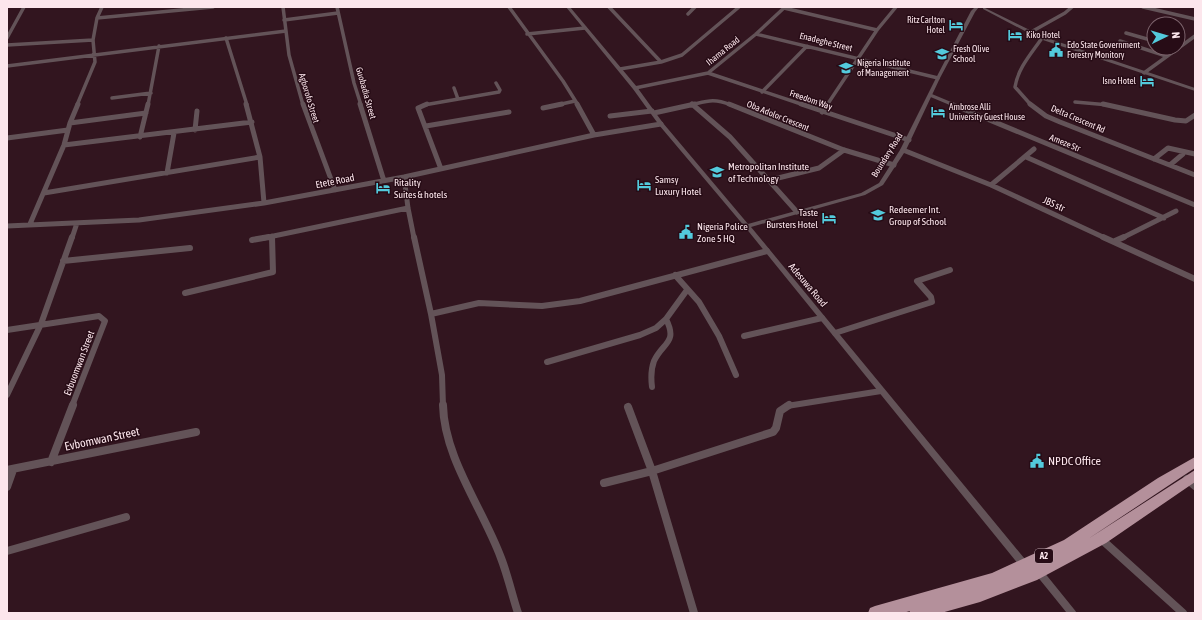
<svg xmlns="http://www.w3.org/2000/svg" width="1202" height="620" font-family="'Asap Condensed',sans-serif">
	<rect width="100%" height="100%" fill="#32151f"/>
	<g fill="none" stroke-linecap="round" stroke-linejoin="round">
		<path stroke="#635358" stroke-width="3.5" d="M283,7l6,48 14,50
			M337,7l17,76 7,22
			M509,7l54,74 15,24
			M609,7l52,55
			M1143,7l52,12
			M784,8l93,22
			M688,14l7,-7
			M97,18l116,-11
			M284,20l54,-7
			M1031,32l34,-19 7,-6
			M1126,33l28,8
			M527,34l58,-6
			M756,34l182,44
			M7,38l17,-31
			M226,38l21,67
			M1120,41l46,15
			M7,45l86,-5
			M7,66l279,-35
			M620,69l41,-7 21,-7 57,-48
			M708,73l96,32
			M1144,73l51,-37
			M454,88l4,11
			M635,88l73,-15 48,-39 29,-27
			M762,92l45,-46
			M930,95l24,10
			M112,98l39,-5
			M1075,102l34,3
			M77,105l18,-43 -2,-22 4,-22 5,-11
			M148,105l11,-59
			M424,105l75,-13 1,-2 -4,-7
			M557,105l18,-4
			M690,105c18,-4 23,-7 41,0
			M827,105l50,-75 19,-23
			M1031,105l-16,-18c3,-19 16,-33 27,-49"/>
		<path stroke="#635358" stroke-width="5" d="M246,104l14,53 4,46
			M303,104l32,86
			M360,104l24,77
			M427,104l-9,4 23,61
			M577,104l17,31
			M692,104l38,33 67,75
			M729,104l115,46 50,15
			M801,104l108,36
			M951,104l244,101
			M1030,104l16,12 14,6 135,53
			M1103,104l72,16 11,1 9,-6
			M543,108l19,-4
			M822,112l5,-8
			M654,113l41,-9
			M610,116l42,-5
			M70,123l76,-10
			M426,126l83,-14
			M195,130l2,-19
			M140,137l8,-33
			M7,138l61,-8
			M64,145l188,-23
			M903,150l88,35 114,53
			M1026,157l138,61
			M1154,159l14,-11 27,6
			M1170,165l13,-11v-2
			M167,173l7,-40
			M404,177l4,31 6,30
			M770,180l49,-12 25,-18
			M991,185l43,-36
			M44,193l216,-36
			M30,224l34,-79 6,-22 8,-19
			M7,226l132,-6 125,-17 140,-26 190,-42 67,-11
			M272,236v2
			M72,238l5,-15
			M264,238l144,-30
			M1122,238l54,-27"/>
		<path stroke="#635358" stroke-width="6" d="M414,237l17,77 11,61 1,31
			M1103,237l92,42
			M252,240l17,-3
			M1115,241l9,-4
			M63,261l127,-13
			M675,275l24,27 20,34 17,39
			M185,293l88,-21 -1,-35
			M431,314l48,-11 63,3 38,-5 187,-50
			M7,330l92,-14 6,5 -33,85
			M835,333l97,-31 -1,-5 -14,-16 33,-11
			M744,336l78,-18
			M547,362l93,-27 16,-7 10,-9 21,-29
			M652,387c-1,-8 -1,-18 2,-26 9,-19 24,-18 12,-42
			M7,395l34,-71 31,-87
			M787,406l94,-15"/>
		<path stroke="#635358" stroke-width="8" d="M443,405c1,53 40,104 58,153 7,18 11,37 17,55
			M628,407l24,64 42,142
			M51,462l22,-57
			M7,470l189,-38
			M1187,479l8,7
			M604,483l48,-12 121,-39 3,-4 4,-17 9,-6
			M7,487l6,-17
			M1101,539l82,74
			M7,551l119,-34
			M1038,571l34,42"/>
		<path fill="#635358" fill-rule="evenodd" d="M566,7h4l67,80 26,36 85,101 113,-31 18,-10 21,-33 36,-72 35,-67 4,-4h4l-4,5 -35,66 -34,72 -23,35 -18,10 -114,32 278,337 2,3 -2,3 -3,2 -3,-2 -278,-343 -86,-102 -26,-36z
			M983,7l61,30 151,51v3l-155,-52 -57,-30z"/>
		<path fill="#b4909b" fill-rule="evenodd" d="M1195,457v11l-107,71 107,-69v12l-89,61 -69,37 -57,22 -39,11h-32l1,-2 -7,2h-35l2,-5 5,-2 117,-33 72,-33 94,-62z"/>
	</g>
	<defs>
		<symbol id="hotel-bare" viewBox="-9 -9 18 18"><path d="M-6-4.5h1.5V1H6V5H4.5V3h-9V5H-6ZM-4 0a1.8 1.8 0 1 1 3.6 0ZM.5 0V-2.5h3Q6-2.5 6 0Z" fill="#53cadc" stroke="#270c16" stroke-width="2.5" paint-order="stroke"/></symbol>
		<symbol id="civic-bare" viewBox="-9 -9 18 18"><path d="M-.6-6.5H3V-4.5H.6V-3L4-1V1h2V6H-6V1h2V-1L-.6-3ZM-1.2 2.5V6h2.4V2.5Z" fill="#53cadc" stroke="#270c16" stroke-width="2.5" paint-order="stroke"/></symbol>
		<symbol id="school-bare" viewBox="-9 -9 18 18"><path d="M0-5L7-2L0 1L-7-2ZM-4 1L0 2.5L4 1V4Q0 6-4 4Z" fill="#53cadc" stroke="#270c16" stroke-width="2.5" paint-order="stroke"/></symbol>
		<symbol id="university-bare" viewBox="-9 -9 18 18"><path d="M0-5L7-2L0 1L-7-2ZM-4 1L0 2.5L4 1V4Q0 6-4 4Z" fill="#53cadc" stroke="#270c16" stroke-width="2.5" paint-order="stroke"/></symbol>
	</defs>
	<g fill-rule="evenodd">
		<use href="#hotel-bare" x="946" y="15" width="20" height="20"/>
		<use href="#hotel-bare" x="1005" y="25" width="20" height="20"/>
		<use href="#civic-bare" x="1046" y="40" width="20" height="20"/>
		<use href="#school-bare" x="932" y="44" width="20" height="20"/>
		<use href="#university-bare" x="836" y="58" width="20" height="20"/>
		<use href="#hotel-bare" x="1137" y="71" width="20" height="20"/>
		<use href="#hotel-bare" x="928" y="102" width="20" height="20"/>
		<use href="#school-bare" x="707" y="162" width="20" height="20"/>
		<use href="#hotel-bare" x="634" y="175" width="20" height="20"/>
		<use href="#hotel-bare" x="373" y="178" width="20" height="20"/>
		<use href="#school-bare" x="868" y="205" width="20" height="20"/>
		<use href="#hotel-bare" x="819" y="208" width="20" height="20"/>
		<use href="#civic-bare" x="676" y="222" width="20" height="20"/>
		<use href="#civic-bare" x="1027" y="451" width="20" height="20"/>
	</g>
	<g text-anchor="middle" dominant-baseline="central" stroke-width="3" stroke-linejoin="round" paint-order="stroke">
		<g font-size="9" fill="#fce6ec" stroke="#270c16" text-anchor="start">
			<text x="945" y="20" text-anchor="end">Ritz Carlton<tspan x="945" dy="10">Hotel</tspan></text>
			<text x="1026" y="35">Kiko Hotel</text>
			<text x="1067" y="45">Edo State Government<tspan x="1067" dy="10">Forestry Monitory</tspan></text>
			<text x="953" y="49">Fresh Olive<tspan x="953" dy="10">School</tspan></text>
			<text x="857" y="63">Nigeria Institute<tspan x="857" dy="10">of Management</tspan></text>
			<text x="1136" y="81" text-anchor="end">Isno Hotel</text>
			<text x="949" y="107">Ambrose Alli<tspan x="949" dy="10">University Guest House</tspan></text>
		</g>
		<g font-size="9" fill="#fce6ec" stroke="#270c16">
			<text transform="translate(826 42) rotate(14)">Enadeghe Street</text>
			<text transform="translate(723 51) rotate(-39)">Ihama Road</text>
			<text transform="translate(366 93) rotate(74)">Guobadia Street</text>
			<text transform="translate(309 98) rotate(73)">Agborofo Street</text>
			<text transform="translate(811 100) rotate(19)">Freedom Way</text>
			<text transform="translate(778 116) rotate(22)">Oba Adolor Crescent</text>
			<text transform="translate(1078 119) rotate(23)">Delta Crescent Rd</text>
			<text transform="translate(1065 143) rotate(22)">Ameze Str</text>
			<text transform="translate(887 155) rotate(-58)">Boundary Road</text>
		</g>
		<rect fill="#270c16" stroke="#bca5ac" stroke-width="1" x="1035" y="549" width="18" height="14" rx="3"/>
		<g font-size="9" font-weight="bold" fill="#fce6ec">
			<text x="1044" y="556">A2</text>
		</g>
		<g font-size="10" fill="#fce6ec" stroke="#270c16" text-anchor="start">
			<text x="728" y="166">Metropolitan Institute<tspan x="728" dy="12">of Technology</tspan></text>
			<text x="655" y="179">Samsy<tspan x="655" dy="12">Luxury Hotel</tspan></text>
			<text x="394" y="182">Ritality<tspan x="394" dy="12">Suites &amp; hotels</tspan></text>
			<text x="889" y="209">Redeemer Int.<tspan x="889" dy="12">Group of School</tspan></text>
			<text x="818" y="212" text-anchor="end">Taste<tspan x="818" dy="12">Bursters Hotel</tspan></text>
			<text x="697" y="226">Nigeria Police<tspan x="697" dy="12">Zone 5 HQ</tspan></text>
		</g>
		<g font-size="10" fill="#fce6ec" stroke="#270c16">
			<text transform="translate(335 181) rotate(-11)">Etete Road</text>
			<text transform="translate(1054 204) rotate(24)">JBS str</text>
			<text transform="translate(808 285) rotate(50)">Adesuwa Road</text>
			<text transform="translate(79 363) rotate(-69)">Evbuomwan Street</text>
		</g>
		<g font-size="12" fill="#fce6ec" stroke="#270c16">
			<text transform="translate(102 439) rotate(-12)">Evbomwan Street</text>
		</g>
		<g font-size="12" fill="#fce6ec" stroke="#270c16" text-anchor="start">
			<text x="1048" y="461">NPDC Office</text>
		</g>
	</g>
	<rect width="1202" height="620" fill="none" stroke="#fce6ec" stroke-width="16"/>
	<g transform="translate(1166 36) rotate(85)"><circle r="19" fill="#270c16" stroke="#7c636c"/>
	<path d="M0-3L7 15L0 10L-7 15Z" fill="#53cadc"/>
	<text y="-6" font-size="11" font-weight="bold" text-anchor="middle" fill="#fce6ec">N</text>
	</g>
</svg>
